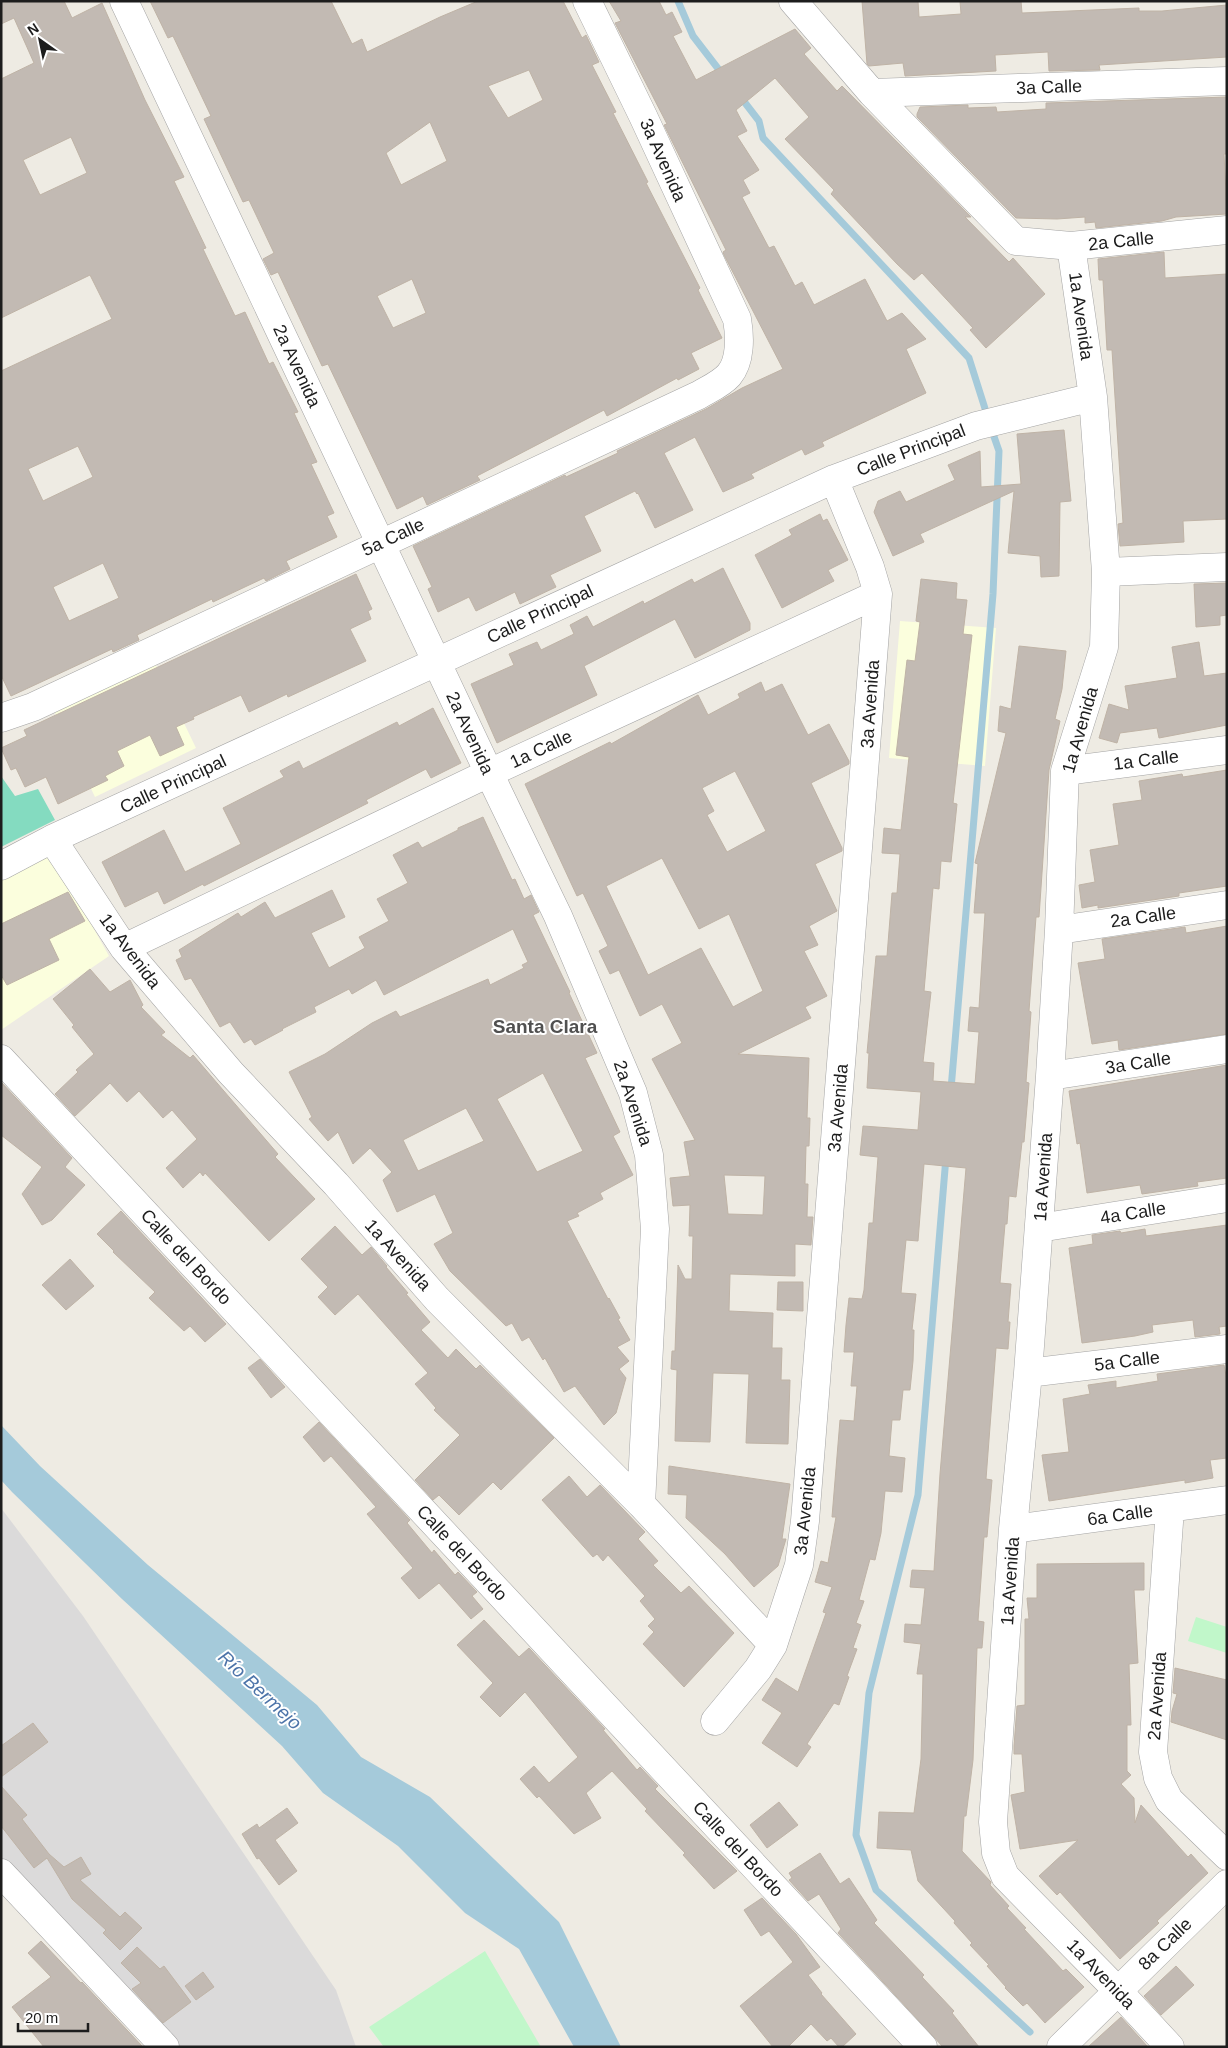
<svg xmlns="http://www.w3.org/2000/svg" width="1228" height="2048" font-family="Arial,sans-serif">
	<rect width="100%" height="100%" fill="#eeebe3"/>
	<path fill="#dbdada" d="M1,1508l82,108 253,374 20,57h-198l-157,-170z"/>
	<path fill="#fbfedd" d="M900,621l96,7 -11,138 -96,-8z
		M155,663l41,85 -101,49 -41,-86z
		M51,852l58,104 -108,74v-152z"/>
	<path fill="#c1f7ca" d="M1196,1617l31,10v26l-39,-12z
		M485,1951l56,96h-157l-15,-20z"/>
	<path fill="#84dbc0" d="M1,776l14,20 23,-7 17,31 -54,27z"/>
	<path fill="#a5cada" d="M1,1425l39,41 108,99 169,140 44,52 69,40 129,125 62,125h-47l-55,-98 -54,-36 -67,-67 -75,-53 -41,-47 -160,-147 -110,-107 -11,-12z"/>
	<g fill="none" stroke-linecap="round" stroke-linejoin="round">
		<path stroke="#a5cada" stroke-width="7" d="M678,1l15,35 30,39
			M739,95l20,26 4,17 206,220 19,60
			M951,1089l42,-495 6,-143 -8,-23
			M946,1157l-28,338 -49,198 -13,142 20,55 154,142"/>
	</g>
	<path fill="#c2bab3" stroke="#bfb3a6" fill-rule="evenodd" d="M1,1h63l8,17 30,-15 43,97 39,77 -10,4 32,67 -3,1 32,67 10,-4 24,52 4,-2 25,50 -4,1 23,49 -6,2 23,49 -7,3 10,21 -51,24 4,8 -24,12 -2,-3 -51,24 -1,-3 -75,36 2,5 -26,12 -1,-3 -101,47 -10,-21v-304l111,-52 -22,-44 -89,43v-239l33,-16 -20,-45 -13,6zM71,137l16,36 -47,22 -17,-35zM78,446l15,31 -50,24 -15,-32zM103,563l16,35 -50,23 -16,-34z
		M150,1h181l21,43 10,-5 5,13 73,-35 38,-16h85l19,37 4,-3 13,27 -7,3 24,47 -3,1 35,69 -2,1 54,105 -2,2 24,48 -31,15 8,16 -21,11 -1,-2 -70,38 -3,-6 -127,66 3,4 -53,25 -4,-9 -26,13 -69,-145 -6,2 -44,-94 -7,3 -8,-16 11,-6 -25,-53 -6,2 -39,-83 7,-3 -38,-80 -5,2zM529,70l14,30 -35,18 -20,-32zM430,122l17,39 -46,24 -15,-32zM412,279l14,34 -33,15 -16,-32z
		M609,1h50l7,14 6,-3 10,20 -9,4 23,44 99,-51 16,19 -7,6 33,37 5,-5 129,131h-6l44,45 4,-4 32,36 -59,54 -16,-18 3,-2 -51,-55 -8,7 -17,-16 -66,-70 3,-4 -49,-51 24,-22 -34,-39 -39,32 11,21 -10,5 22,34 -16,10 7,13 -8,4 27,51 5,-2 21,40 7,-4 12,23 51,-26 22,42 15,-8 24,26 -20,10 20,44 -104,49 2,4 -19,9 -3,-6 -51,25 3,4 -31,14 -28,-55 -31,16 29,57 -38,18 -17,-35 -1,1 -2,-3 -51,25 17,35 -51,24 6,12 -36,17 -5,-12 -39,19 -7,-14 -31,15 -10,-23 4,-2 -19,-41 152,-71 1,2 52,-24 -1,-2 89,-42 36,-21 41,-19 -59,-114 -1,-3 3,-2 -62,-125 3,-1 -52,-101 6,-2z
		M862,1h56l1,16 42,-3 -1,-13h61l1,12 117,-5v3h23l65,-6v52l-128,8 1,5 -51,1 -1,-19 -53,3 1,16 -91,5 -2,-13 -34,3 -2,-2z
		M1227,97v57h-3l3,60 -51,3 -14,4 -66,7 -1,-6 -10,1v-6l-28,2 -41,-1 -99,-101v-3l3,-7 48,-2v3l28,-1 1,5 49,-3v-6z
		M1164,252l1,26 62,-4v245l-44,2 1,21 -64,4 -2,-22 5,-1 -11,-173h-5l-4,-70h-4l-1,-21z
		M1064,430l7,71 -11,1 -1,74 -18,1 -1,-21 -32,-3 6,-62 -94,43 4,8 -31,14 -19,-44 4,-11 22,-10 6,11 49,-22 -7,-15 32,-14 1,36 40,-3 -4,-50z
		M820,514l3,7 4,-2 21,41 -20,10 6,11 -52,27 -27,-53 37,-20 -3,-5z
		M723,568l27,55v7l-55,28 -20,-39 -91,47 13,29 -100,48 -26,-59 43,-19 -5,-11 28,-12 4,8 33,-16 -4,-9 17,-9 6,11 50,-26 1,3 48,-25 2,4z
		M356,574l16,35 -4,2 3,8 -21,10 16,32 -78,36 -1,-3 -38,18 -8,-17 -48,22 1,2 -18,8 8,18 -24,11 -10,-21 -33,16 7,15 -19,10 3,4 -50,24 -12,-27 -21,10 -9,-19 -5,2 -10,-22 26,-12 -3,-6z
		M921,579l36,4 -1,16 11,1 -4,34 9,1 -19,168 4,1 -6,58 -10,-1 -2,28 -6,-1 -9,103 7,1 -8,70 11,1 -1,18 42,3 4,-52 -11,-1 2,-24 9,1 6,-95h-11l4,-49 -3,-1 31,-130 -8,-2 2,-25 11,3 8,-63 47,5 -4,38 -7,30 5,2 -11,49 -10,147h-3l-7,94 2,1 -5,70 3,1 -5,59h-2l-6,55 -7,-1 -2,28h-2l-5,59 11,1 -3,38h2l-2,27 -12,-1 -10,131 6,1 -5,57h-3l-6,84 6,1 -2,26h-5l-4,112 -7,56h-2l-2,35 29,31 -1,3 19,21 -2,2 19,20 -2,1 39,42 3,-2 18,18 -39,36 -18,-20 -4,3 -18,-18 1,-1 -19,-21 2,-1 -19,-20 2,-2 -18,-20 1,-2 -37,-40 -7,-31 -34,-2 2,-36 35,1 7,-54 2,-85h-6l4,-30 -17,-2 1,-18 16,1 4,-37 -15,-1 2,-17 22,1 6,-97 26,-306 -42,-4 -6,77 -12,-1 -5,53 15,1 -4,36h2l-1,31 -3,29h-7l-3,30h-8l-3,36 16,2 -3,34 -17,-1 -4,42 -6,27 -5,-1 -11,41 5,1 -8,22 5,2 -8,23 4,1 -10,27 2,1 -10,28 -5,-2 -27,41 4,3 -14,20 -35,-24 20,-30 -20,-13 14,-22 22,14 28,-79 -3,-1 9,-25 -17,-5 6,-21 7,2 8,-46h-4l8,-97 14,1 3,-35h-6l3,-34h-10l2,-27 3,-27 13,1 2,-9 5,-67h4l5,-66 -18,-2 3,-29 55,4 3,-38 -54,-4 2,-35h-2l9,-97h11l5,-63h5l3,-39 -18,-1 2,-25 17,2 8,-73 -13,-2 11,-95 8,1 5,-39 -4,-1z
		M1227,583v32l-7,1v9l-24,2 -2,-43z
		M1199,642l5,34 23,-3v52l-68,13 -2,-10 -37,5 -3,10 -18,-5 10,-34 20,6 -4,-24 52,-8 -5,-31z
		M761,682l4,10 17,-8 26,51 21,-11 20,37v3l-38,19 31,65v3l-27,13 22,47 -28,15 9,19 -14,6 23,45 -22,11 6,11 -73,36 71,4 -2,60h3l-1,28h-3l-1,38h3l-1,33h6l-2,28 -16,-1v32l-65,-2 -1,37 44,2 -1,35h10l-1,32h9l-2,64 -42,-1 3,-69 -36,-1 -3,69 -35,-1 2,-71 -6,-1 1,-18h3l3,-86 7,14h7l1,-43h-4l1,-31 -17,1 -3,-28 20,-2 -6,-34 11,-2 -43,-81 30,-16 -20,-39 -22,12 -21,-46 -9,4 -11,-23 9,-5 -25,-53 -6,3 -52,-112 85,-42 1,2 87,-49 10,20 32,-17 -2,-4zM735,771l31,60 -39,21 -20,-37 7,-4 -12,-23zM662,858l37,71 30,-15 34,77 -30,16 -32,-59 -53,27 -42,-89zM724,1175l41,1 -2,39 -35,-1z
		M433,708l28,55 -30,15 -5,-9 -60,31 2,3 -164,83 -1,-2 -39,20 -6,-13 -33,16 -23,-45 62,-32 21,42 56,-28 -18,-36 61,-31 -4,-6 19,-10 4,8 94,-47 2,4z
		M1227,770v116l-48,7v3l-81,12v-3l-16,3 -3,-23 16,-3 -5,-32 29,-5 -6,-41 29,-4 -3,-19 43,-7 1,3z
		M483,817l29,63 3,-1 9,20 7,-4 8,17 -6,3 37,77 -1,1 28,60 -12,5 35,74 -7,4 20,39 -33,18 3,6 -26,14 2,3 -12,5 41,78 1,-1 11,20 -2,1 12,21 -13,7 12,14 -10,8 7,9 -10,35 -12,12 -29,-39 -11,6 -19,-34 -2,2 -14,-23 -7,4 -10,-18 -6,3 -56,-55 -16,-27 19,-11 -18,-39 -38,18 -14,-32 9,-8 -22,-24 -17,16 -15,-32 -10,9 -19,-22 3,-2 -23,-45 36,-18 47,-31 24,-12 4,6 88,-38 2,6 34,-17 -2,-3 6,-3 -15,-33 -129,66 -8,-15 -24,14 -3,-5 -35,18 2,5 -34,17 1,1 -28,15 -4,-6 -7,4 -14,-21 -10,5 -29,-49 -6,2 -9,-20 6,-3 -3,-7 59,-37 3,4 24,-15 10,16 57,-28 13,27 -34,16 18,35 36,-20 -6,-11 30,-16 -12,-22 31,-16 -15,-28 25,-13 4,6 36,-18v-2zM543,1073l40,78 -46,21 -40,-73zM466,1108l18,33 -66,30 -15,-31z
		M68,892l17,29 -36,18 10,21 -52,25 -6,-10v-51z
		M1227,926v108l-108,16 -1,-10 -26,4 -14,-81 27,-4 -3,-20 83,-12 1,6z
		M90,969l20,23 20,-12 13,25 -2,2 24,25 -4,3 29,23 3,-3 85,99 -3,3 40,42 -46,42 -64,-68 -2,3 -3,-4 -17,16 -17,-20 31,-29 -25,-29 -9,8 -24,-27 -12,11 -17,-19 -35,33 -20,-22 23,-22 -2,-2 18,-16 -22,-27 2,-2 -21,-26z
		M1227,1065v113l-30,4 1,4 -56,8 -2,-9 -53,8 -7,-50 -3,1 -8,-53z
		M1,1082l71,76 -7,9 20,18 -33,35 -10,5 -20,-31 20,-27 -41,-32z
		M121,1211l105,113 -21,18 -15,-16 -6,5 -35,-33 6,-6 -42,-40 1,-1 -17,-17z
		M1227,1225v101l-8,1 1,7 -25,3 -2,-17 -41,5 1,7 -18,4 -53,7 -13,-95 24,-4 -1,-9 28,-4 1,2 24,-4 1,7z
		M335,1226l27,29 9,-8 16,19 -1,1 22,26 -2,1 24,28 -9,8 27,28 8,-9 20,20 4,-4 74,73 -53,52 -8,-8 -34,33 -20,-20 -6,5 -18,-20 45,-45 -26,-25 2,-2 -21,-24 13,-11 -70,-79 -23,21 -17,-18 10,-10 -27,-28z
		M70,1259l24,27 -28,24 -24,-25z
		M778,1282h25v29l-26,-1z
		M260,1359l25,28 -14,11 -23,-30z
		M1224,1365l3,16v77l-17,2 3,18 -28,5v-3l-136,21 -7,-46 27,-3 -6,-53 27,-5 -2,-9 28,-4v7l42,-7 -1,-7z
		M319,1422l91,98 -3,3 25,30 2,-3 21,25 3,-3 19,20 -5,4 11,13 -12,10 -32,-36 -20,16 -18,-21 12,-10 -46,-54 9,-7 -45,-51 -7,6 -21,-25z
		M669,1466l121,18 -8,55h4l-8,27 -24,21 -29,-33 -39,-36 1,-23 -19,-1z
		M569,1476l18,21 13,-12 45,47 -7,7 20,22 -5,4 28,28 8,-7 45,47 -50,54 -41,-43 11,-12 -6,-6 7,-7 -15,-18 5,-5 -37,-41 -5,6 -6,-7 -4,3 -51,-57z
		M1144,1563v27h-10l4,73 -9,1 2,61h-4v46l4,4 -10,9 13,14 1,25 6,-18 47,52 3,-3 17,19 -51,48 2,2 -39,36 -60,-67 -3,3 -18,-19 39,-36 -58,9 -9,-54 14,-3 -3,-38h-8v-8l3,-40 8,-1v-86h4l-2,-21h10v-34z
		M484,1620l35,37 10,-9 76,81 -2,1 34,40 3,-3 18,19 -3,3 82,82 -23,18 -31,-34 2,-2 -40,-42 2,-2 -35,-38 -26,22 15,25 -27,16 -35,-38 -2,2 -17,-19 14,-13 15,17 29,-26 -53,-65 -25,25 -20,-20 13,-14 -36,-38z
		M1175,1668l52,12v60l-56,-18 1,-11 5,-17 -4,-1z
		M33,1723l15,19 -47,35v-31z
		M1,1786l26,29 -5,4 27,35 15,13 17,-10 10,17 -11,6 40,37 5,-5 17,16 -22,22 -17,-17 3,-3 -34,-31 -25,-41 -13,10 -33,-42z
		M779,1802l19,23 -31,23 -17,-23z
		M287,1808l11,15 -23,17 22,31 -18,14 -20,-27 -2,1 -15,-25 15,-10 2,4z
		M820,1853l20,31 9,-6 28,42 -3,3 50,52 -2,2 32,34 -2,2 27,34h-36l-105,-114 3,-4 -22,-35 -11,7 -19,-21 3,-2 -3,-5z
		M762,1898l34,36 24,33 -12,8 14,18 -1,1 35,40 -14,13h-3l-8,-9 -4,3 -16,-17 -23,23h-15l-33,-41 53,-44 -24,-31 -8,5 -17,-26z
		M41,1941l40,42 1,-1 61,65h-99l-32,-40 39,-30 -23,-24z
		M137,1947l23,22 4,-3 27,36 -28,21 -31,-34 9,-6 -20,-20z
		M1176,1966l18,19 -33,30 -17,-19z
		M203,1972l11,15 -18,13 -11,-14z
		M1121,2017l27,30h-60z"/>
	<g fill="none" stroke-linecap="round" stroke-linejoin="round">
		<defs>
			<path id="minor" d="M124,1l365,772 69,143 75,177 16,62 6,74 -14,275
				M793,1l79,92 144,148 55,5 156,-16
				M872,93l355,-12
				M1071,246l22,151 13,175 -2,75 -39,124 -6,159 -9,146 -22,297 -15,156 -20,293 3,31 9,23 113,115 52,56
				M1106,572l121,-5
				M1,718l32,-11 666,-312c10,-6 22,-11 30,-20 12,-14 11,-39 8,-56l-94,-203 -56,-115
				M1065,771l162,-21
				M52,839l72,109 107,125 105,111 101,115 204,205 132,141
				M1,866l51,-27 782,-360 142,-53 117,-29
				M1059,930l168,-25
				M124,948l365,-175 389,-179
				M1,1059l922,988
				M1050,1076l177,-27
				M1039,1228l188,-30
				M1028,1373l199,-24
				M1170,1508l-17,244 5,26 11,22 58,56
				M1013,1529l214,-29
				M715,1721l43,-52 15,-24 26,-80 6,-44 73,-927 -8,-27 -36,-88
				M1,1873l164,174
				M1061,2047l166,-163"/>
		</defs>
		<use href="#minor" stroke="#a4a4a4" stroke-width="29"/>
		<use href="#minor" stroke="#fff" stroke-width="28"/>
	</g>
	<g text-anchor="middle" dominant-baseline="central" stroke-width="4" stroke-linejoin="round" paint-order="stroke">
		<g font-size="18" fill="#1d1d1d" stroke="#fff">
			<text transform="translate(1049 87) rotate(-2)">3a Calle</text>
			<text transform="translate(663 160) rotate(66)">3a Avenida</text>
			<text transform="translate(1121 241) rotate(-6)">2a Calle</text>
			<text transform="translate(1081 316) rotate(82)">1a Avenida</text>
			<text transform="translate(297 366) rotate(65)">2a Avenida</text>
			<text transform="translate(911 450) rotate(-21)">Calle Principal</text>
			<text transform="translate(393 537) rotate(-25)">5a Calle</text>
			<text transform="translate(540 614) rotate(-25)">Calle Principal</text>
			<text transform="translate(870 704) rotate(-86)">3a Avenida</text>
			<text transform="translate(1080 730) rotate(-74)">1a Avenida</text>
			<text transform="translate(470 733) rotate(65)">2a Avenida</text>
			<text transform="translate(541 749) rotate(-25)">1a Calle</text>
			<text transform="translate(1146 760) rotate(-7)">1a Calle</text>
			<text transform="translate(173 784) rotate(-25)">Calle Principal</text>
			<text transform="translate(1143 917) rotate(-8)">2a Calle</text>
			<text transform="translate(130 951) rotate(53)">1a Avenida</text>
			<text transform="translate(1138 1063) rotate(-9)">3a Calle</text>
			<text transform="translate(633 1103) rotate(72)">2a Avenida</text>
			<text transform="translate(838 1108) rotate(-85)">3a Avenida</text>
			<text transform="translate(1043 1177) rotate(-86)">1a Avenida</text>
			<text transform="translate(1133 1213) rotate(-9)">4a Calle</text>
			<text transform="translate(398 1255) rotate(48)">1a Avenida</text>
			<text transform="translate(186 1257) rotate(47)">Calle del Bordo</text>
			<text transform="translate(1127 1361) rotate(-7)">5a Calle</text>
			<text transform="translate(805 1511) rotate(-84)">3a Avenida</text>
			<text transform="translate(1120 1515) rotate(-8)">6a Calle</text>
			<text transform="translate(462 1553) rotate(47)">Calle del Bordo</text>
			<text transform="translate(1010 1581) rotate(-86)">1a Avenida</text>
			<text transform="translate(1157 1696) rotate(-86)">2a Avenida</text>
			<text transform="translate(738 1849) rotate(47)">Calle del Bordo</text>
			<text transform="translate(1165 1944) rotate(-44)">8a Calle</text>
			<text transform="translate(1101 1974) rotate(46)">1a Avenida</text>
		</g>
		<g font-size="19" font-weight="bold" fill="#505050" stroke="#fff">
			<text x="545" y="1026">Santa Clara</text>
		</g>
		<g font-size="19" font-style="italic" fill="#4d74a9" stroke="#fff">
			<text transform="translate(260 1690) rotate(43)">Río Bermejo</text>
		</g>
	</g>
	<rect width="1228" height="2048" fill="none" stroke="#1d1d1d" stroke-width="5"/>
	<g transform="translate(40 40) rotate(327)" stroke="#ffffff" stroke-width="4" paint-order="stroke">
	<path d="M0-4L9 19L0 12L-9 19Z" fill="#1d1d1d"/>
	<text y="-8" font-size="14" font-weight="bold" text-anchor="middle" fill="#1d1d1d">N</text>
	</g>
	<path d="M18 2023v8h70v-8" fill="none" stroke="#1d1d1d" stroke-width="2.5"/>
	<text x="25" y="2023" font-size="15" fill="#1d1d1d" stroke="#ffffff" stroke-width="4" paint-order="stroke">20 m</text>
</svg>
